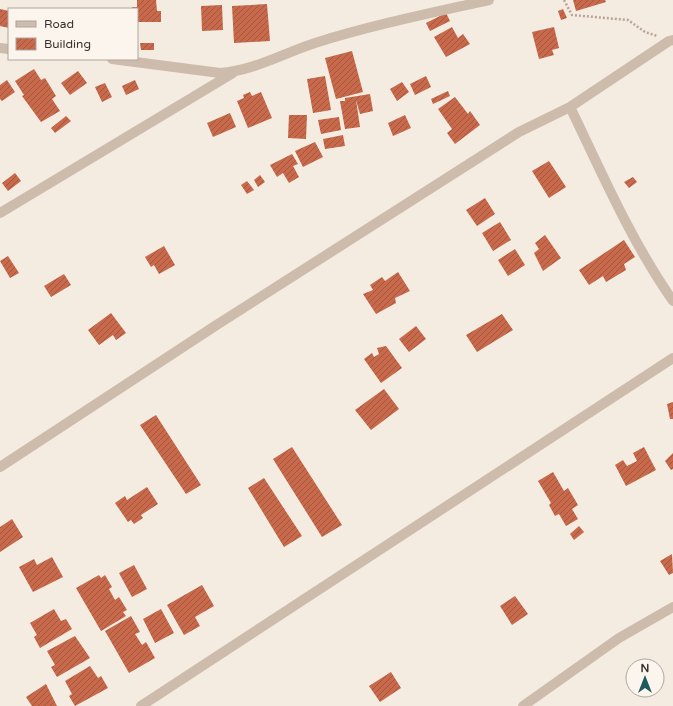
<svg xmlns="http://www.w3.org/2000/svg" width="673" height="706" font-family="'Varela Round',sans-serif">
	<defs>
		<pattern id="building-hatch" width="6" height="6" patternUnits="userSpaceOnUse"><rect width="6" height="6" fill="#c8694b"/><path d="M-1 1l2-2M0 6l6-6M5 7l2-2" fill="none" stroke="#a4573f"/></pattern>
	</defs>
	<rect width="100%" height="100%" fill="#f4ebe1"/>
	<path fill="url(#building-hatch)" d="M137,0h19l1,11h4v11h-24v-13h-5v-2h5z
		M573,0h32l1,2 -30,9z
		M267,4l3,37 -36,2 -2,-37z
		M222,5l1,25 -21,1 -1,-25z
		M0,9l9,2v17l-9,-2z
		M563,9l4,9 -6,2 -3,-9z
		M446,13l4,8 -20,10 -4,-8z
		M452,27l6,11 5,-4 7,10 -24,13 -12,-20z
		M554,27l5,21 -7,2 2,5 -15,4 -7,-27z
		M140,43h14v7h-13z
		M352,51l11,41 -27,7 -11,-41z
		M34,69l7,11 4,-2 11,18 -4,3 8,12 -19,11 -19,-26 2,-1 -9,-14z
		M78,71l9,12 -17,12 -9,-12z
		M325,76l6,34 -18,3 -6,-34z
		M426,76l5,11 -16,8 -5,-11z
		M7,80l8,12 -13,9 -2,-2v-14z
		M135,80l4,9 -13,6 -4,-9z
		M402,82l7,10 -12,9 -7,-12z
		M105,83l7,14 -10,5 -7,-15z
		M448,91l2,5 -17,8 -2,-5z
		M250,92l2,4 9,-4 11,26 -24,10 -11,-27 7,-3 -1,-3z
		M370,94l3,17 -13,3 -4,-14 4,27 -15,2 -5,-28h5v-3z
		M455,97l13,17 2,-3 10,14 -25,19 -8,-11 5,-4 -14,-20z
		M230,113l6,14 -23,10 -6,-14z
		M289,115h18l-1,24 -18,-1z
		M405,115l6,13 -18,8 -5,-13z
		M66,116l5,5 -16,12 -4,-5z
		M339,117l2,13 -20,4 -3,-14z
		M343,135l2,11 -20,3 -2,-10z
		M315,142l8,15 -20,10 -8,-16z
		M292,154l6,10 -5,2 6,11 -10,6 -6,-10 -6,4 -7,-12z
		M549,161l17,26 -17,11 -17,-27z
		M15,173l6,8 -13,10 -6,-8z
		M260,175l5,7 -7,5 -4,-7z
		M633,177l4,5 -8,6 -5,-6z
		M247,181l7,9 -7,4 -6,-9z
		M485,198l10,16 -18,12 -11,-16z
		M500,222l11,18 -18,11 -11,-18z
		M545,235l16,23 -18,13 -9,-18 5,-4 -4,-6z
		M624,240l11,17 -11,7 2,6 -20,12 -3,-6 -14,9 -10,-15z
		M164,246l11,19 -16,9 -5,-9 -3,2 -6,-10z
		M515,249l10,16 -17,11 -10,-16z
		M8,256l11,17 -9,5 -10,-17z
		M398,272l12,19 -15,7 1,5 -20,11 -13,-20 10,-4 -3,-5 12,-8 3,4z
		M64,274l7,11 -20,12 -7,-11z
		M111,313l15,20 -10,7 -3,-5 -14,10 -11,-15z
		M502,314l11,16 -36,22 -11,-17z
		M416,326l10,13 -17,13 -10,-13z
		M386,346l16,22 -21,15 -17,-24 8,-6 2,4 5,-3 -2,-6z
		M384,389l15,20 -28,21 -16,-20z
		M673,402v17h-3l-3,-15z
		M156,415l45,70 -15,9 -46,-69z
		M292,447l50,78 -20,12 -49,-78z
		M644,447l12,23 -30,16 -11,-21 8,-5 4,6 10,-5 -4,-8z
		M673,453v16l-2,1 -6,-9z
		M553,472l11,19 4,-3 10,17 -6,4 6,10 -12,7 -7,-12 -4,2 -6,-11 2,-2 -13,-22z
		M264,478l38,58 -18,11 -36,-59z
		M147,487l11,17 -17,11 2,3 -9,6 -3,-4 -3,2 -13,-19 10,-7 2,4z
		M12,519l11,18 -23,15v-25z
		M579,526l5,6 -10,8 -4,-6z
		M672,554l1,19 -4,2 -9,-14z
		M52,557l11,20 -30,15 -14,-25 15,-8 3,6z
		M134,565l13,24 -15,8 -13,-24z
		M99,575l2,3 4,-3 7,12 -3,2 6,11 4,-3 8,13 -4,2 3,4 -25,15 -25,-43z
		M202,585l12,21 -19,11 5,9 -16,9 -17,-30z
		M515,596l13,18 -16,11 -12,-19z
		M54,609l7,12 5,-2 6,10 -32,19 -6,-11 3,-2 -7,-12z
		M161,609l13,24 -19,10 -12,-24z
		M131,616l9,16 -5,2 7,11 4,-3 9,16 -26,15 -24,-42z
		M75,636l15,22 -33,19 -6,-10 4,-2 -8,-14z
		M90,666l8,12 3,-2 7,12 -33,18 -6,-10 3,-2 -7,-13z
		M391,672l10,16 -21,14 -11,-16z
		M46,684l11,22h-25l-6,-9z"/>
	<g fill="none" stroke-linecap="round" stroke-linejoin="round">
		<path stroke="#b9a596" stroke-width="2.5" stroke-dasharray="2 2" stroke-linecap="butt" d="M564,0l8,15 56,5 17,12 12,4"/>
		<path stroke="#cdbbac" stroke-width="10" d="M0,48l9,1
			M112,59l108,14c33,-2 64,-20 95,-30 57,-18 116,-30 174,-43
			M570,107c32,66 61,134 103,194
			M0,213l233,-140
			M0,467l215,-141 304,-194 51,-25 99,-66 4,-1
			M141,706l532,-348
			M523,706l96,-68 54,-31"/>
	</g>
	<rect x="8" y="8" width="130" height="52" fill="#fbf5ee" stroke="#aea6a0"/>
	<rect x="16" y="21" width="20" height="6" fill="#cdbbac" stroke="#aea6a0"/>
	<text x="44" y="28" font-size="12" fill="#3b302b">Road</text>
	<rect x="16" y="38" width="20" height="12" fill="url(#building-hatch)" stroke="#aea6a0"/>
	<text x="44" y="48" font-size="12" fill="#3b302b">Building</text>
	<g transform="translate(645 678)"><circle r="19" fill="#fbf5ee" stroke="#aea6a0"/>
	<path d="M0-3L7 15L0 10L-7 15Z" fill="#1f5a5e"/>
	<text y="-6" font-size="11" font-weight="bold" text-anchor="middle" fill="#3b302b">N</text>
	</g>
</svg>
